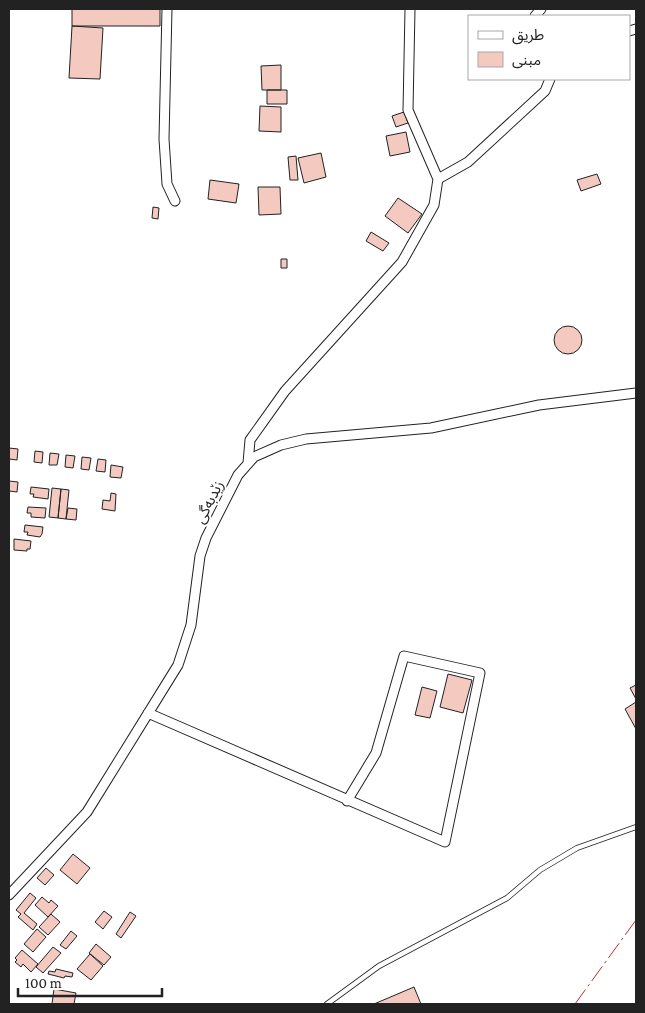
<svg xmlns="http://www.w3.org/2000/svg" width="645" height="1013" font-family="'Crimson Pro','Noto Sans Arabic',serif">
	<rect width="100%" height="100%" fill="#fff"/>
	<path fill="#f3c9c0" stroke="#222" d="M72,9h88v17h-88z
		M72,26l31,2 -3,51 -31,-1z
		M281,65v25h-19l-1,-24z
		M267,90h20v14h-20z
		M260,106l21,1v25l-22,-1z
		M404,112l4,11 -12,4 -4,-11z
		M406,132l4,20 -20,4 -4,-20z
		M321,153l5,24 -22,6 -6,-25z
		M296,156l2,24h-8l-2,-23z
		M597,174l4,10 -20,7 -4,-11z
		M210,180l29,4 -3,19 -28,-4z
		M258,187h22l1,27 -22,1z
		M398,198l24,16 -14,19 -23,-17z
		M153,207l6,1 -1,11 -6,-1z
		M371,232l18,11 -6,8 -17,-10z
		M281,259h6v9h-6z
		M554 340a14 14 0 1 1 28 0a14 14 0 1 1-28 0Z
		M9,448l9,1 -1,11 -8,-1z
		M35,451l8,1 -1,11 -8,-1z
		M50,453l9,1 -2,11h-8z
		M66,455l9,1 -2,12 -8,-1z
		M82,457l9,1 -2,12 -8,-1z
		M98,459l8,1 -1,12 -9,-1z
		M111,465l12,2 -2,11 -11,-1z
		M9,481l9,1 -1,10 -8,-1z
		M31,487l18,2 -1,10 -15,-2 1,-3h-4z
		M52,488l9,1 -3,29 -9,-1z
		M61,489l8,1 -3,29 -8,-1z
		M111,493l5,1 -1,17 -13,-2 1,-9 7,1z
		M28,507l18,1 -1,10 -14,-1v-4h-4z
		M68,508l9,1 -1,11 -10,-1z
		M25,525l18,2 -1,7 -2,3 -13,-2 1,-3h-4z
		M14,539l17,2 -1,8h-3v2l-13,-1z
		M448,674l24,6 -9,33 -23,-6z
		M636,685v14l-6,-11z
		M422,687l15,4 -7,27 -15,-3z
		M636,702v27l-11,-20z
		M73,854l17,14 -13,16 -17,-14z
		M46,868l8,7 -9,10 -8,-7z
		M30,893l6,5 -12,15 13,11 -4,6 -15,-13 3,-3 -5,-4z
		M42,897l7,6 2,-3 7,6 -10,11 -13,-12z
		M104,911l8,6 -9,12 -8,-7z
		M130,912l6,4 -15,22 -5,-4z
		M51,914l9,8 -12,13 -9,-8z
		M37,929l9,8 -13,15 -9,-8z
		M71,931l6,5 -11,13 -6,-4z
		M96,944l15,13 -7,8 -15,-12z
		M53,947l8,6 -18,20 -7,-6z
		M22,950l16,14 -7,8 -8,-8 -2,3 -6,-5 2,-2 -2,-2z
		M90,954l13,12 -12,14 -14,-11z
		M56,969l17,4 -1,4 -7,-1 -1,2 -16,-4 1,-3 6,1z
		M414,987l7,17h-47z
		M54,989l22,4 -2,11h-22z"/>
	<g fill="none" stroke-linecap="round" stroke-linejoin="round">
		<defs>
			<path id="service" d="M327,1004l52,-38 128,-68 33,-28 37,-22 59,-21"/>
			<path id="minor" d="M167,9l-3,130 3,45 8,17
				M535,16l6,-7
				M629,31l7,-2
				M438,179l30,-17 77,-71 5,-12
				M248,463l2,-23 35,-49 117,-129 32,-57 4,-26 -30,-69 2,-101
				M148,713l297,129 35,-169 -76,-17 -28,97 -29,48
				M9,895l78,-83 91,-147 13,-40 9,-69 6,-18 32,-63 16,-18 27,-12 25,-6 125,-11 108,-23 97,-12"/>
		</defs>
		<use href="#service" stroke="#222" stroke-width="6"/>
		<use href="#minor" stroke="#222" stroke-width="11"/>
		<use href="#service" stroke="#fff" stroke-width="4.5"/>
		<use href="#minor" stroke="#fff" stroke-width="9"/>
		<path stroke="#c62828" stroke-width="1" stroke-dasharray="18 4 2.5 4" stroke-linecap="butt" d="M575,1004l61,-84"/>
	</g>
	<g text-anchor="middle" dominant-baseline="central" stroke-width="4" stroke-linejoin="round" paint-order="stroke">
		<g font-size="15" fill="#222" stroke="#fff">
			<text transform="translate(209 502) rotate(-63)">زێدبەگی</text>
		</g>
	</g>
	<rect width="645" height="1013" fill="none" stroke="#222222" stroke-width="20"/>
	<rect x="468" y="15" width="162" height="65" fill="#ffffff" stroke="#a7a7a7"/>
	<rect x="478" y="31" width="25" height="8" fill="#ffffff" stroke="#a7a7a7"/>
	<text x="512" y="40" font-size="15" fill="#222222">طريق</text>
	<rect x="478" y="52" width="25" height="15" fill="#f3c9c0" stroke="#a7a7a7"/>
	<text x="512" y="65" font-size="15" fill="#222222">مبنى</text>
	<path d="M18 988v8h144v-8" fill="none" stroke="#222222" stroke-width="2.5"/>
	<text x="25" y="988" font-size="15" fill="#222222" stroke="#ffffff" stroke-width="4" paint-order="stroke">100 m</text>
</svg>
